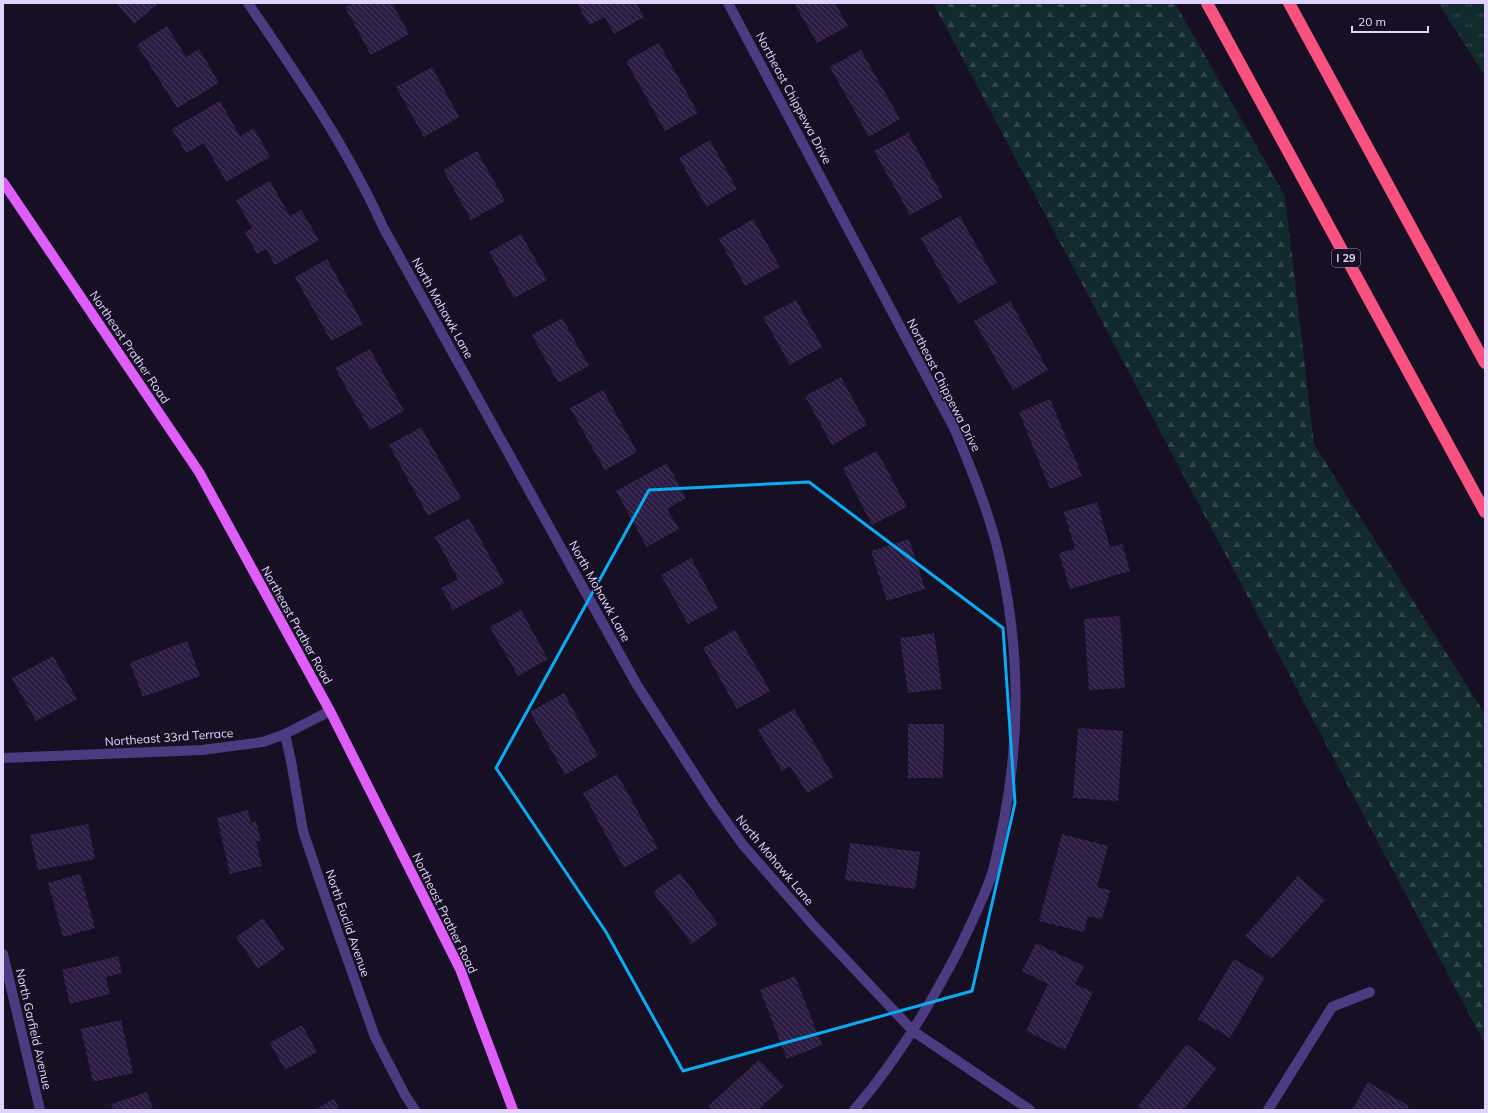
<svg xmlns="http://www.w3.org/2000/svg" width="1488" height="1113" font-family="Mulish,sans-serif">
	<defs>
		<pattern id="forest-firs" width="22" height="20" patternUnits="userSpaceOnUse"><rect width="22" height="20" fill="#12292d"/><path d="M5 1l3.5 6h-7zM16 11l3.5 6h-7z" fill="#34474c"/></pattern>
		<pattern id="park-tufts" width="24" height="20" patternUnits="userSpaceOnUse"><rect width="24" height="20" fill="#12292d"/><path d="M3 7l-1-3M5 7V3M7 7l1-3M15 17l-1-3M17 17v-4M19 17l1-3" fill="none" stroke="#34474c"/></pattern>
		<pattern id="building-back-hatch" width="6" height="6" patternUnits="userSpaceOnUse"><rect width="6" height="6" fill="#2c1c44"/><path d="M-1 5l2 2M0 0l6 6M5-1l2 2" fill="none" stroke="#4a3c60"/></pattern>
	</defs>
	<rect width="100%" height="100%" fill="#170f24"/>
	<path fill="url(#forest-firs)" d="M933,3h242l110,193 29,248 171,270v330z"/>
	<path fill="url(#park-tufts)" d="M1438,3h47v73z"/>
	<path fill="url(#building-back-hatch)" d="M116,3h43l-25,21z
		M353,3h39l17,31 -38,21 -26,-48z
		M577,3h59l8,14 -30,17 -9,-17 -16,8z
		M794,3h41l13,23 -31,17z
		M167,26l19,31 13,-8 20,34 -42,25 -40,-63z
		M659,43l39,70 -33,18 -39,-70z
		M861,50l39,69 -31,18 -39,-70z
		M432,67l27,50 -35,20 -28,-50z
		M220,101l20,35 14,-8 16,29 -44,25 -22,-39 -18,10 -14,-24z
		M908,133l35,64 -33,18 -36,-64z
		M710,140l27,49 -31,18 -27,-49z
		M477,151l28,50 -34,19 -28,-50z
		M270,181l20,35 11,-6 18,30 -44,25 -9,-16 -9,5 -12,-22 7,-4 -16,-28z
		M960,216l37,67 -39,21 -37,-66z
		M753,219l27,48 -35,19 -26,-47z
		M521,234l26,46 -33,18 -25,-46z
		M327,259l36,65 -32,17 -36,-64z
		M796,300l26,47 -32,18 -27,-48z
		M1010,301l38,69 -35,20 -39,-69z
		M562,318l27,48 -31,17 -26,-48z
		M370,349l34,62 -34,19 -35,-62z
		M841,377l26,48 -35,20 -27,-49z
		M603,390l34,62 -32,18 -35,-62z
		M1050,399l32,77 -32,13 -31,-77z
		M421,427l40,71 -33,18 -39,-71z
		M877,451l30,56 -35,18 -29,-57z
		M667,463l19,35 -19,11 12,20 -32,18 -31,-56z
		M1097,502l13,45 12,-3 8,27 -60,18 -11,-36 16,-4 -11,-37z
		M469,518l35,65 -51,27 -12,-22 17,-9 -23,-42z
		M909,539l16,50 -38,12 -16,-50z
		M691,558l27,50 -30,16 -27,-49z
		M521,610l27,49 -30,17 -28,-49z
		M1120,616l5,72 -36,2 -5,-71z
		M735,630l35,61 -33,18 -34,-61z
		M934,633l8,56 -34,4 -8,-55z
		M187,641l13,35 -57,21 -13,-34z
		M53,656l24,43 -41,22 -24,-43z
		M564,693l34,63 -33,19 -35,-63z
		M794,709l40,68 -27,16 -17,-27 -8,5 -24,-41z
		M908,724h36l-1,54h-35z
		M1078,728l45,3 -5,70 -45,-3z
		M617,774l41,74 -34,20 -41,-75z
		M248,810l3,13 5,-2 5,20h-5l6,25 -32,8 -13,-56z
		M88,824l7,35 -57,11 -8,-35z
		M1062,834l46,12 -11,41 13,3 -8,29 -14,-3 -4,16 -45,-11z
		M850,843l70,9 -5,37 -70,-9z
		M680,873l38,51 -26,20 -39,-52z
		M80,874l15,54 -32,9 -15,-54z
		M1298,876l27,24 -53,59 -27,-23z
		M263,918l22,31 -27,20 -22,-32z
		M1036,943l48,23 -9,18 18,8 -28,58 -39,-19 22,-47 -26,-13z
		M118,956l4,17 -16,4 4,17 -40,10 -8,-34z
		M1234,959l31,18 -35,61 -32,-19z
		M795,976l27,69 -35,14 -27,-69z
		M121,1020l12,53 -40,9 -12,-53z
		M302,1025l15,27 -32,18 -15,-27z
		M1187,1044l30,24 -34,42h-40l-5,-4z
		M759,1060l25,26 -26,24h-46l-4,-4z
		M1368,1082l41,24 -2,4h-55z
		M147,1092l6,18h-40l-2,-6z
		M334,1099l6,11h-26z"/>
	<g fill="none" stroke-linecap="round" stroke-linejoin="round">
		<path stroke="#4c3b81" stroke-width="10" d="M248,3c49,72 99,144 135,224l254,458 76,118 30,42 71,81 99,105 117,79
			M728,3l227,427c17,41 34,82 44,125 20,87 22,177 5,265 -4,18 -7,36 -12,54 -9,26 -22,52 -34,77 -29,56 -62,111 -104,159
			M285,734l6,27 12,70 23,68 49,138 30,58 10,15
			M3,758l199,-8 61,-8 22,-8 45,-23
			M3,954l37,156
			M1268,1110l64,-103 38,-15"/>
		<path stroke="#df5dfa" stroke-width="10" d="M3,182l196,290 131,239 130,258 53,141"/>
		<path stroke="#fa5280" stroke-width="12" d="M1207,3l278,509
			M1289,3l196,360"/>
	</g>
	<path fill="none" stroke="#07adf5" stroke-width="3" stroke-linejoin="round" d="M809,482l194,146 12,175 -43,188 -289,80 -77,-139 -110,-164 153,-278z"/>
	<g text-anchor="middle" dominant-baseline="central" stroke-width="3.5" stroke-linejoin="round" paint-order="stroke">
		<rect fill="#170f24" stroke="#a498bd" stroke-width="1" x="1332" y="249" width="28" height="18" rx="3"/>
		<g font-size="11" font-weight="bold" fill="#e0d3fe">
			<text x="1346" y="258">I 29</text>
		</g>
		<g font-size="12" fill="#e0d3fe" stroke="#170f24">
			<text transform="translate(794 98) rotate(62)">Northeast Chippewa Drive</text>
			<text transform="translate(443 308) rotate(61)">North Mohawk Lane</text>
			<text transform="translate(130 347) rotate(56)">Northeast Prather Road</text>
			<text transform="translate(944 385) rotate(63)">Northeast Chippewa Drive</text>
			<text transform="translate(600 591) rotate(61)">North Mohawk Lane</text>
			<text transform="translate(297 625) rotate(61)">Northeast Prather Road</text>
			<text transform="translate(169 737) rotate(-4)">Northeast 33rd Terrace</text>
			<text transform="translate(775 860) rotate(50)">North Mohawk Lane</text>
			<text transform="translate(445 913) rotate(64)">Northeast Prather Road</text>
			<text transform="translate(348 923) rotate(71)">North Euclid Avenue</text>
			<text transform="translate(34 1029) rotate(77)">North Garfield Avenue</text>
		</g>
	</g>
	<rect width="1488" height="1113" fill="none" stroke="#e0d3fe" stroke-width="8"/>
	<path d="M1352 26v6h76v-6" fill="none" stroke="#e0d3fe" stroke-width="2"/>
	<text x="1358" y="26" font-size="12" fill="#e0d3fe" stroke="#170f24" stroke-width="3" paint-order="stroke">20 m</text>
</svg>
